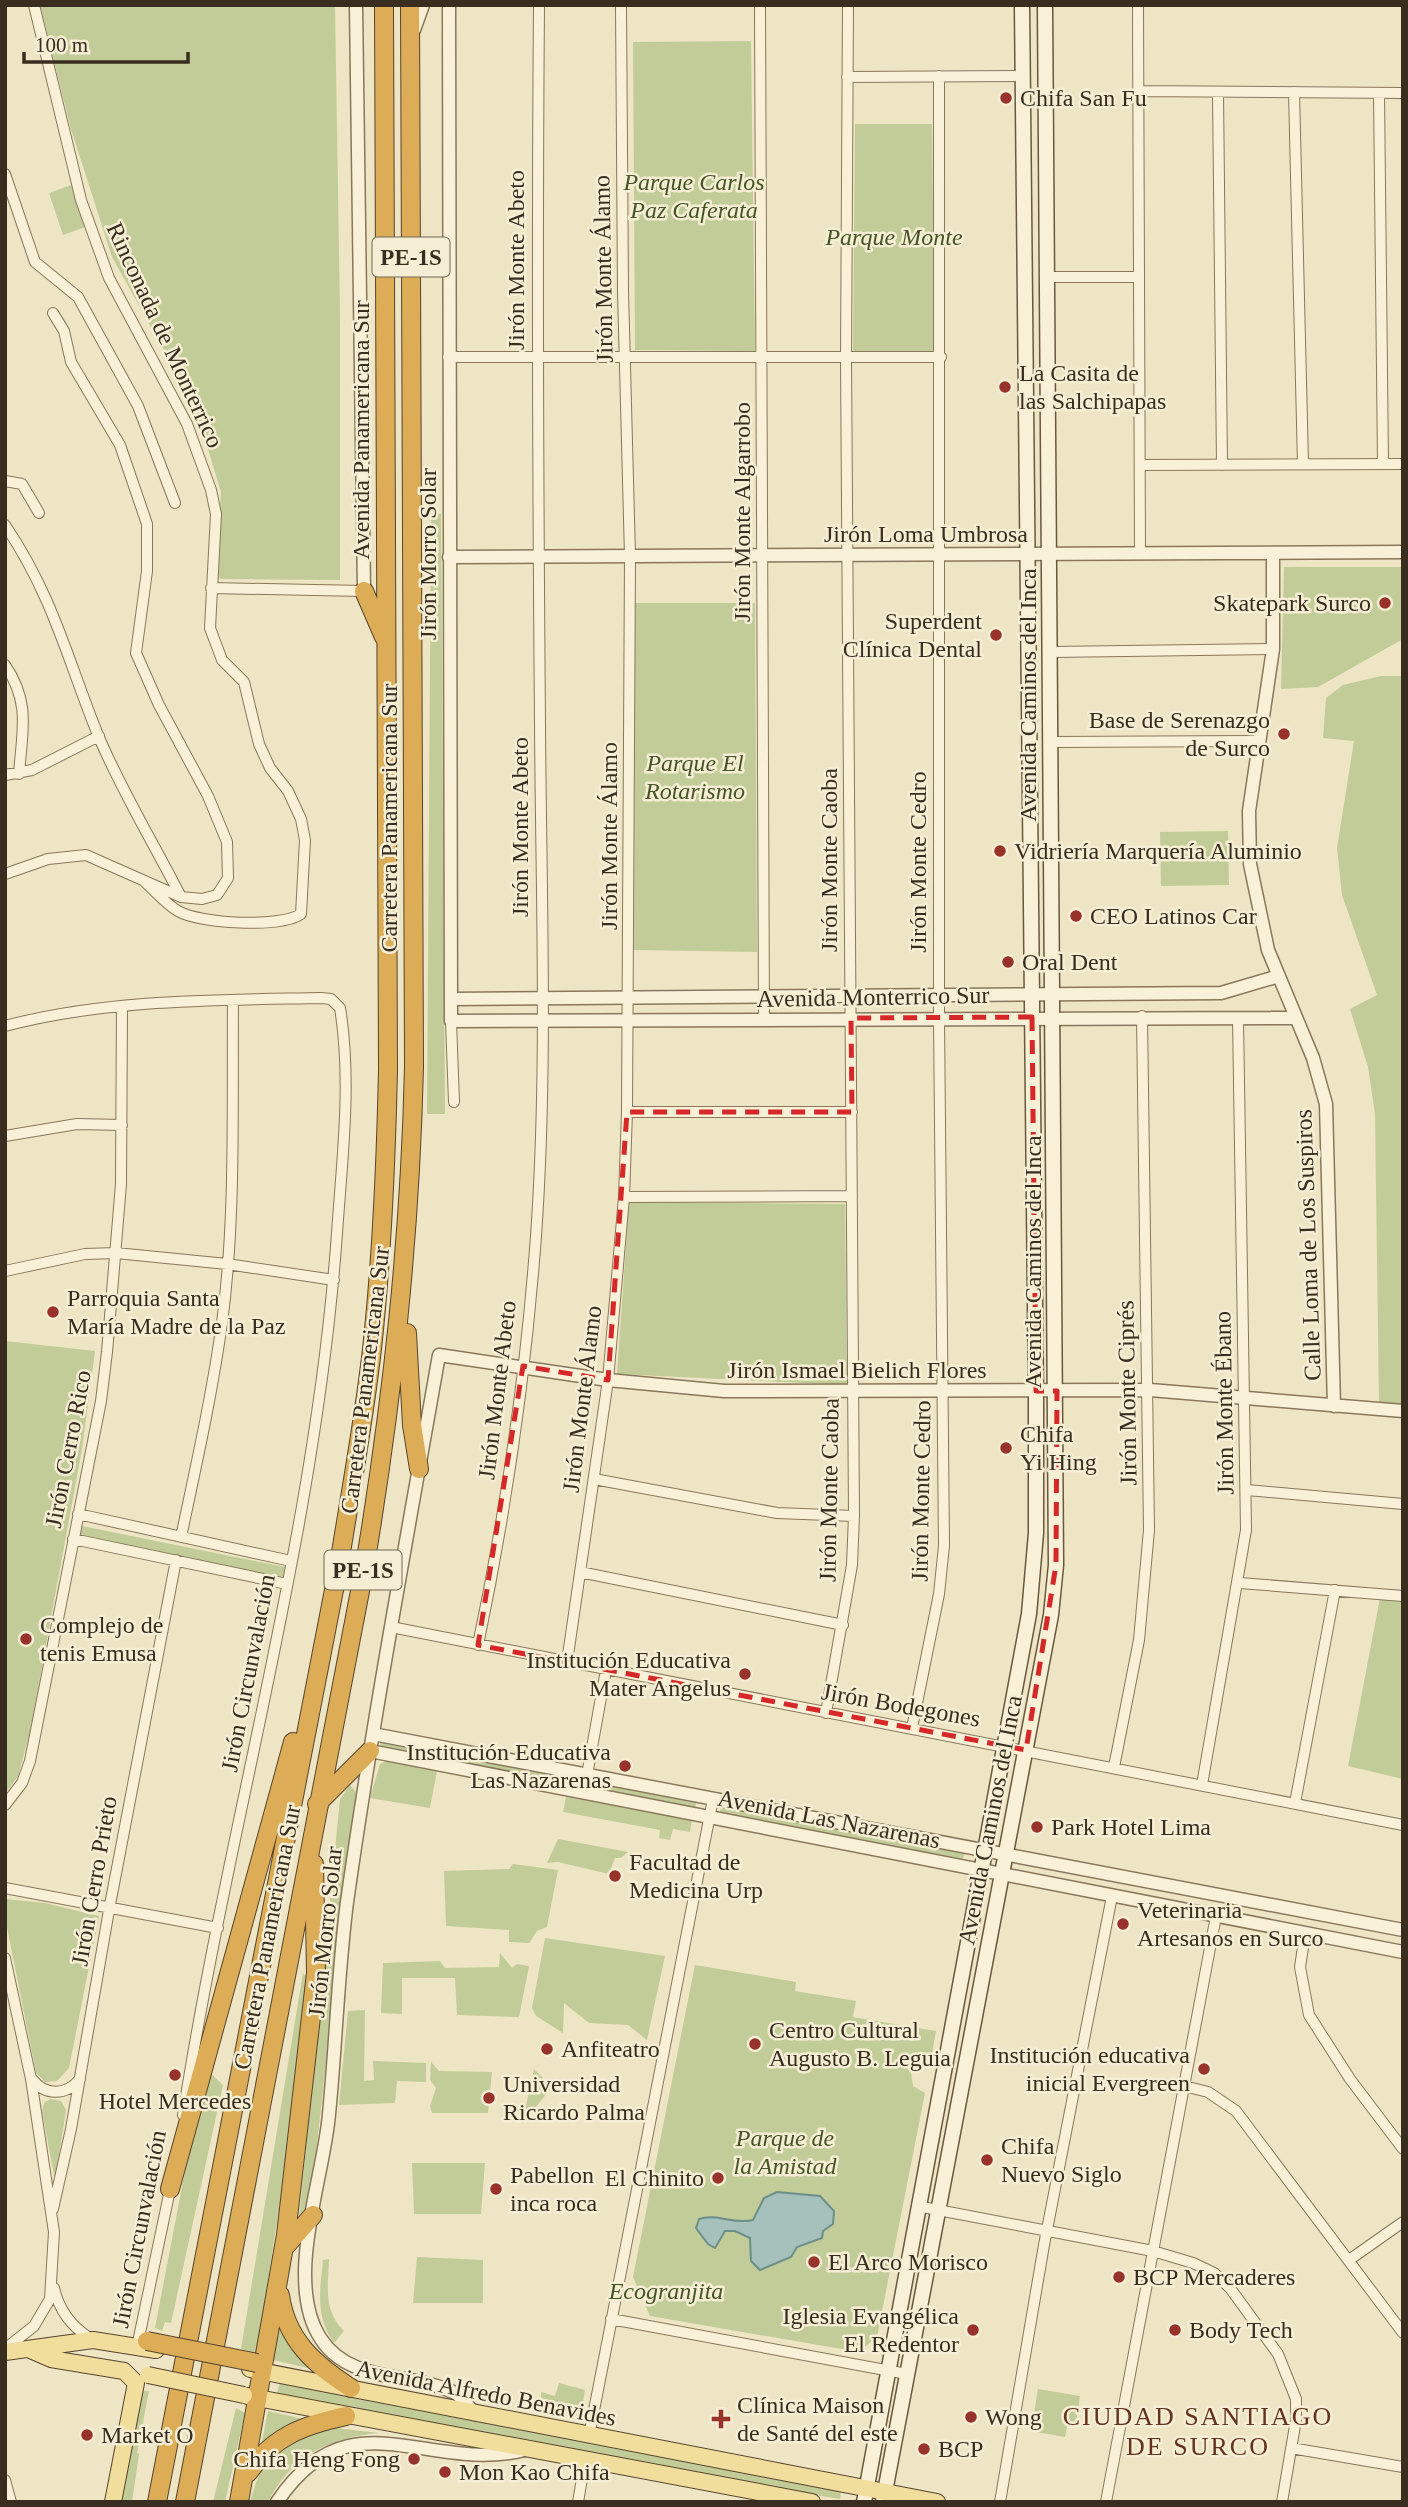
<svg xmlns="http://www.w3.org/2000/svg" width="1408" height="2507" font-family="Georgia,serif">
	<rect width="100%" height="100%" fill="#eee5c4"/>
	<path fill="#c2cc98" d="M40,5h295l5,309v266l-119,-1 -5,-4 5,-83 -26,-86 -83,-149 -41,-128z
		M751,41l4,310 -120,-1 -2,-308z
		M855,124h77l3,227h-82z
		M71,185l14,42 -22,8 -14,-42z
		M431,513l10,1 4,600h-18z
		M1284,567h119v72l-85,48 -37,2z
		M635,603h120l2,349 -123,-2z
		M1381,676h22v732l-24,-2 -4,-292 -7,-47 -18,-58 27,-14 -35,-100 -5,-47 17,-107 -31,-3 3,-40 17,-13z
		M1228,831l1,54 -68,1 -1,-54z
		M629,1202l216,2 2,181 -230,-11z
		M5,1341l90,10 -13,98 -52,283 -12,44 -13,18z
		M82,1526l203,41 -2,11 -203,-41z
		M1380,1598l23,2v179l-55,-13z
		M381,1742l315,61 -1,6 -315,-61z
		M386,1761l51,10 -7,37 -60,-10 10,-34z
		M350,1785l6,7 -45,406 -12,20 41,-419z
		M566,1797l126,23 -2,12 -17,-3 -3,11 -11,-2 1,-8 -97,-18z
		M721,1805l245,47 -4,7 -242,-47z
		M558,1839l70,13 -7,6h-6l-6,16 -51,-12 -11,1z
		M513,1864l45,6 -11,57 -10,4 -8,12 -20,-1v-12l-63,-4 -2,-55 65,-2z
		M5,1899l40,4 54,13 -30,152 -12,13 -12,1 -9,-9 -31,-156z
		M545,1938l120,18 -18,84 -19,-15 -39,-2 -25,-20 -1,30 -27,-17 -4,-8z
		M500,1953l12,15 5,-4 12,2 -10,51 -62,-2 -2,-37h-53v36l-21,-1 2,-50 57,-2 5,7 54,-1z
		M695,1965l101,17 -1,9 61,10 -3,16 83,14 -6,34 -13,1 -6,7 2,13 12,7 -48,244 -18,15 -209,-36 -17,-39z
		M303,1973l5,5 -27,217 -24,158 -16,-4z
		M365,2010l-1,71 10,-1 -1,-19 53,2v19l-29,-1 -2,22 -56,2 9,-94z
		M431,2062l8,9 53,1 -4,41h-56l-2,-7 6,-18 -6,-8z
		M534,2069l18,18 -30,37z
		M209,2072l14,13 -52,238 -6,-1 -3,9 -7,-3 30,-157z
		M50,2099l11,2 5,9 -11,70 -13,-69 2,-8z
		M412,2163h73l-4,51h-67z
		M417,2257l66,3v43h-70z
		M329,2259c-1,28 -6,51 15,72l-10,12c-19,-26 -14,-53 -11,-83z
		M280,2320l32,49 -39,-9z
		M280,2382l561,110 -1,7 -143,-23 -420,-83z
		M559,2383l26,7 -4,26 -35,-7 -5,-9v-8l14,4z
		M1038,2389l42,7 -4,28 -8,-1 -3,14 -34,-6z
		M139,2391h10l-12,62 2,1 -7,48h-13z
		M236,2408l9,5 -20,89h-12z
		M268,2411l44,10 -51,25z
		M328,2427l51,6c-50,5 -87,22 -111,69h-18c14,-52 29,-57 78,-75z"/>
	<path fill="#a6c1bb" stroke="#6d8f89" stroke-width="2" d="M777,2192l43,4 14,15 -1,13 -10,7 -1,7 -25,9 -6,10 -31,13 -9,-9 -1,-23 -15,-7h-10l-10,17 -7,-4 -12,-16 3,-9c19,-6 34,6 54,1l11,-22z"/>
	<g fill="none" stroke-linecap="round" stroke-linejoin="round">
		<defs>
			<path id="minor" d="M34,5l47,195 28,78 78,146 24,66 5,24 -6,114 12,32 22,22 15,62 11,24 18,23 13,28 4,21 -4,74c-21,14 -101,10 -123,-3 -12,-7 -23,-20 -33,-29
				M760,5l4,1014
				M1138,5l2,549
				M847,77l176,-1
				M1138,91l265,2
				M1218,92l4,373
				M1294,92l9,372
				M1379,93l4,371
				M5,174l30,88 43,35 60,109 37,97
				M1047,277h91
				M448,357h493
				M1140,465l263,-1
				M5,481l17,3 17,29
				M5,525c48,71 62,133 93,210 23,55 56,109 83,162
				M211,588l153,3
				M1051,652l222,-3
				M5,665c26,38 17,66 14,109
				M1051,742l207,-1
				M5,775l27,-5 67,-34
				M5,874l43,-15 38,-4 95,42 21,2 15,-4 11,-17 -1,-36 -19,-46 -49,-91 -23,-52 11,-82v-47l-27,-79 -49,-83 -7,-31 -11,-18
				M451,1021l3,81
				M5,1026c102,-27 212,-26 316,-28l10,1 9,9c12,73 2,152 -3,225 -21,299 -108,587 -154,882
				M627,1112h225
				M5,1136l72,-12 45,1
				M624,1197l228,-1
				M5,1271l80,-17 31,-1 111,11 107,16
				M594,1479l183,34 77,3
				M1247,1490l156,14
				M78,1514l213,47
				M181,1537c15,-71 31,-142 41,-214 14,-106 10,-216 11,-323
				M73,1539l214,45
				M580,1572l263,53
				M1240,1583l163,13
				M391,1627l1012,198
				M478,1645c28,-134 48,-272 58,-409 12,-170 5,-342 4,-512 -2,-240 -3,-479 -1,-719
				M567,1662l41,-282 16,-183 3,-85 3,-556 -7,-265 -2,-286
				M826,1713l26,-148 2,-49 -8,-1158 2,-353
				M912,1728l27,-134 5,-48 -5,-528v-942
				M1114,1767l25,-127 10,-110 -7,-514
				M587,1775l19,-105
				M1202,1785l44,-255 -8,-512
				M1295,1803l40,-213
				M5,1805l17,-22 8,-22 71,-360 6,-49 14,-168 1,-177
				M5,1888l213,40
				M1305,1934l-5,33 9,48 41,64 53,70
				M5,1958l26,121 23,153 -4,67 -16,27 -29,23
				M32,2079c13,17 34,17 48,0
				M1184,2086l24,6 28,19 167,222
				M917,2206l236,45 40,12 21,10 16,15 48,66 18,45v21l-14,82
				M53,2209l18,-80 38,-219 67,-350
				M1349,2260l54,-38
				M54,2288c5,23 18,39 37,51
				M611,2319l296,55
				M137,2347l34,-162
				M589,2436l124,-637
				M1291,2448l112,19
				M5,2480l6,22
				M578,2502l7,-41
				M1000,2502l44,-257 68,-349
				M1106,2502l110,-586"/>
			<path id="tertiary" d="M356,5l8,586
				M449,5l2,1016 844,-3
				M414,30l9,-25
				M1273,553v96l-24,162 1,53 18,86 45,108 13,46 8,302
				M449,557l954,-5
				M451,999l770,-6 58,-17
				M373,1734l1030,196
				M370,1751l1033,201
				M475,2414c-6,-7 -13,-17 -20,-21 -42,-21 -105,-9 -134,-54 -38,-57 3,-161 8,-225 7,-71 9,-142 18,-212 26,-183 60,-365 92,-547l169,25 116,11 426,-1 253,21
				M277,2502c73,-109 149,-28 248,-52"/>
			<path id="secondary" d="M864,2502l165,-888 7,-81v-132l-14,-1396
				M883,2502l168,-887 5,-50 -11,-1560"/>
			<path id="primary" d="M28,2349l23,10 73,12 12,12
				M5,2352l88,-12 63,10
				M250,2369l687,133
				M247,2396l565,106
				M113,2502l23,-119"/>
			<path id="motorway" d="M364,591l20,46
				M407,1333l5,92 7,44
				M317,1804l53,-53
				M170,2189l123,-447
				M284,2248l29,-33
				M280,2295c6,45 35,70 71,93
				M248,2473c25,-37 56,-48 98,-57
				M157,2502l183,-943c11,-70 24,-139 32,-210 10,-93 14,-186 16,-280l-4,-1064
				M185,2502l180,-937c28,-169 45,-327 49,-498l-4,-1062
				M239,2502l47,-267 30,-262 -2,-109"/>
		</defs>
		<use href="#minor" stroke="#88775b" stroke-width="12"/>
		<use href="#tertiary" stroke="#88775b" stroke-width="15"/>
		<use href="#secondary" stroke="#6a583e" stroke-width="17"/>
		<use href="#primary" stroke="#56442f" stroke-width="18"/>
		<use href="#motorway" stroke="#56442f" stroke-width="20"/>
		<use href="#minor" stroke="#f9f1d7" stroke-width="10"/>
		<use href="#tertiary" stroke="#f9f1d7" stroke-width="12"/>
		<use href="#secondary" stroke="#f9f1d7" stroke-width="14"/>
		<use href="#primary" stroke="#f1dd9c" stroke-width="16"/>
		<use href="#motorway" stroke="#dcac56" stroke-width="18"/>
		<defs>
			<path id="primary-bridge" d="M148,2375l96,20"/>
			<path id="motorway-bridge" d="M147,2341l110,22"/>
		</defs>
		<use href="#primary-bridge" stroke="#56442f" stroke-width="18" stroke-linecap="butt"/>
		<use href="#motorway-bridge" stroke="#56442f" stroke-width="20" stroke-linecap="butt"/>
		<use href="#primary-bridge" stroke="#f1dd9c" stroke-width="16"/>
		<use href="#motorway-bridge" stroke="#dcac56" stroke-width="18"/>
	</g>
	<path fill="none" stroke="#d62828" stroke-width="5" stroke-dasharray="14 9" stroke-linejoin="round" d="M1032,1017l4,374h21l-1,174 -30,185 -548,-105 45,-279 85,14 19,-268h225l-1,-94z"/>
	<g fill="#97332b" stroke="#f5eed4" stroke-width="2.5">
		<circle cx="1006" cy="98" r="7"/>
		<circle cx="1005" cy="387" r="7"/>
		<circle cx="1385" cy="603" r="7"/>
		<circle cx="996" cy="635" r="7"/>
		<circle cx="1284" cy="734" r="7"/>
		<circle cx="1000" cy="851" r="7"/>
		<circle cx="1076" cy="916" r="7"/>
		<circle cx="1008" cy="962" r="7"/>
		<circle cx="53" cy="1312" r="7"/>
		<circle cx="1006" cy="1448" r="7"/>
		<circle cx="26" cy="1639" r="7"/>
		<circle cx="745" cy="1674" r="7"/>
		<circle cx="625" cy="1766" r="7"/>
		<circle cx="1037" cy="1827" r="7"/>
		<circle cx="615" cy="1876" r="7"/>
		<circle cx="1123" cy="1924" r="7"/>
		<circle cx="755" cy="2044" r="7"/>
		<circle cx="547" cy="2049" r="7"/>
		<circle cx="1204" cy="2069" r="7"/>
		<circle cx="175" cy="2075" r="7"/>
		<circle cx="489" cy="2098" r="7"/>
		<circle cx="987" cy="2160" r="7"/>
		<circle cx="718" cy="2178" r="7"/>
		<circle cx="496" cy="2189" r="7"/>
		<circle cx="814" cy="2262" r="7"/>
		<circle cx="1119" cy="2277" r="7"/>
		<circle cx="973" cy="2330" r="7"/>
		<circle cx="1175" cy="2330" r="7"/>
		<circle cx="971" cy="2417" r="7"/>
		<path d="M717.5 2408.5h7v7h7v7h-7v7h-7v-7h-7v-7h7z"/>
		<circle cx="87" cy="2435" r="7"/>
		<circle cx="924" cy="2449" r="7"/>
		<circle cx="414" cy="2459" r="7"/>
		<circle cx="445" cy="2472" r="7"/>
	</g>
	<g text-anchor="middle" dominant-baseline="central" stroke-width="5" stroke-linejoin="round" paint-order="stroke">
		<g fill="#f5eed4" stroke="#716755" stroke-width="2">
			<rect x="372.5" y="237.5" width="77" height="39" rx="5"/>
			<rect x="324.5" y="1550.5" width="77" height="39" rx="5"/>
		</g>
		<g font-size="23" font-weight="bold" fill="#382d1e">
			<text x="411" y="257">PE-1S</text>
			<text x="363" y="1570">PE-1S</text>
		</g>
		<g font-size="24" fill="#382d1e" stroke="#f5eed4" text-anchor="start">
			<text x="1020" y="98">Chifa San Fu</text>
			<text x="1019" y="373">La Casita de<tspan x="1019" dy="28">las Salchipapas</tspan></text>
			<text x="1371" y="603" text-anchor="end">Skatepark Surco</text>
			<text x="982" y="621" text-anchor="end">Superdent<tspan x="982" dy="28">Clínica Dental</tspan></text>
			<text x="1270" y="720" text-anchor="end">Base de Serenazgo<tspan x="1270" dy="28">de Surco</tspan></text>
			<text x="1014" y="851">Vidriería Marquería Aluminio</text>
			<text x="1090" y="916">CEO Latinos Car</text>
			<text x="1022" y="962">Oral Dent</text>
			<text x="67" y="1298">Parroquia Santa<tspan x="67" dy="28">María Madre de la Paz</tspan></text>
			<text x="1020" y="1434">Chifa<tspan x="1020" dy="28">Yi Hing</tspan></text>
			<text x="40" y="1625">Complejo de<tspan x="40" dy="28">tenis Emusa</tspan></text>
			<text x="731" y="1660" text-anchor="end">Institución Educativa<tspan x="731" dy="28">Mater Angelus</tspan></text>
			<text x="611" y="1752" text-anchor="end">Institución Educativa<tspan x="611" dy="28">Las Nazarenas</tspan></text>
			<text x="1051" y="1827">Park Hotel Lima</text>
			<text x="629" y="1862">Facultad de<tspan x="629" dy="28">Medicina Urp</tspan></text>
			<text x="1137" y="1910">Veterinaria<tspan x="1137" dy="28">Artesanos en Surco</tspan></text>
			<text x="769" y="2030">Centro Cultural<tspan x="769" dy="28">Augusto B. Leguia</tspan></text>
			<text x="561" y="2049">Anfiteatro</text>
			<text x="1190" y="2055" text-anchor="end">Institución educativa<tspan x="1190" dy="28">inicial Evergreen</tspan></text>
			<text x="503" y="2084">Universidad<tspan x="503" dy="28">Ricardo Palma</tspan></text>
			<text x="175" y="2101" text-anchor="middle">Hotel Mercedes</text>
			<text x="1001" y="2146">Chifa<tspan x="1001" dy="28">Nuevo Siglo</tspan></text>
			<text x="510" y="2175">Pabellon<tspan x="510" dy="28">inca roca</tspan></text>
			<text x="704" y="2178" text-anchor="end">El Chinito</text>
			<text x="828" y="2262">El Arco Morisco</text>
			<text x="1133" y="2277">BCP Mercaderes</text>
			<text x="959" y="2316" text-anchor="end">Iglesia Evangélica<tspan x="959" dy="28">El Redentor</tspan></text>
			<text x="1189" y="2330">Body Tech</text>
			<text x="737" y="2405">Clínica Maison<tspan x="737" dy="28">de Santé del este</tspan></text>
			<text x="985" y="2417">Wong</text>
			<text x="101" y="2435">Market O</text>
			<text x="938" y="2449">BCP</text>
			<text x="400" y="2459" text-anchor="end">Chifa Heng Fong</text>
			<text x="459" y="2472">Mon Kao Chifa</text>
		</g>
		<g font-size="24" font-style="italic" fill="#455525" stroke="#f5eed4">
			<text x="694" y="182">Parque Carlos<tspan x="694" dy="28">Paz Caferata</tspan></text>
			<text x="894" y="237">Parque Monte</text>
			<text x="695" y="763">Parque El<tspan x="695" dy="28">Rotarismo</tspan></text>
			<text x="785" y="2138">Parque de<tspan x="785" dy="28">la Amistad</tspan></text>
			<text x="666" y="2291">Ecogranjita</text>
		</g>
		<g font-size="24" fill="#382d1e" stroke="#f5eed4">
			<text transform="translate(516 260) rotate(-90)">Jirón Monte Abeto</text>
			<text transform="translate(603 269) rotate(-91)">Jirón Monte Álamo</text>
			<text transform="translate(165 335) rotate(65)">Rinconada de Monterrico</text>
			<text transform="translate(361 430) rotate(-90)">Avenida Panamericana Sur</text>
			<text transform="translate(742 512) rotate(-90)">Jirón Monte Algarrobo</text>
			<text x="926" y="534">Jirón Loma Umbrosa</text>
			<text transform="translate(428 554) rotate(-90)">Jirón Morro Solar</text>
			<text transform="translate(1028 695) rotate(-90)">Avenida Caminos del Inca</text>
			<text transform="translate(389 818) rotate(-90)">Carretera Panamericana Sur</text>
			<text transform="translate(520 827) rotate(-90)">Jirón Monte Abeto</text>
			<text transform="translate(609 836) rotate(-90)">Jirón Monte Álamo</text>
			<text transform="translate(829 860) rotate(-90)">Jirón Monte Caoba</text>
			<text transform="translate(918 862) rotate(-90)">Jirón Monte Cedro</text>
			<text transform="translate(873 997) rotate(-1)">Avenida Monterrico Sur</text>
			<text transform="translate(1308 1245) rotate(-92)">Calle Loma de Los Suspiros</text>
			<text transform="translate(1033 1262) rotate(-90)">Avenida Caminos del Inca</text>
			<text x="857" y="1370">Jirón Ismael Bielich Flores</text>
			<text transform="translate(365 1380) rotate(-83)">Carretera Panamericana Sur</text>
			<text transform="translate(497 1390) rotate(-83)">Jirón Monte Abeto</text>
			<text transform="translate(1127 1393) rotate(-91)">Jirón Monte Ciprés</text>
			<text transform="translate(582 1399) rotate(-83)">Jirón Monte Álamo</text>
			<text transform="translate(1224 1403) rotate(-91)">Jirón Monte Ébano</text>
			<text transform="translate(68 1449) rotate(-79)">Jirón Cerro Rico</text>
			<text transform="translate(829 1490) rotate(-89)">Jirón Monte Caoba</text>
			<text transform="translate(921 1491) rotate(-89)">Jirón Monte Cedro</text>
			<text transform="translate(248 1673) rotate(-79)">Jirón Circunvalación</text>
			<text transform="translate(901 1705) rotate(10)">Jirón Bodegones</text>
			<text transform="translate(829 1819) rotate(11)">Avenida Las Nazarenas</text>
			<text transform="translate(990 1820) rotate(-79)">Avenida Caminos del Inca</text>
			<text transform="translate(94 1881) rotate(-80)">Jirón Cerro Prieto</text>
			<text transform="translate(325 1932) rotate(-84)">Jirón Morro Solar</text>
			<text transform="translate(267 1937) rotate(-79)">Carretera Panamericana Sur</text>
			<text transform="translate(139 2229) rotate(-79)">Jirón Circunvalación</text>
			<text transform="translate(486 2393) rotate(11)">Avenida Alfredo Benavides</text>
		</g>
		<g font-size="26" letter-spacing="2" fill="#65321e" stroke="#f5eed4">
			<text x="1198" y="2416">CIUDAD SANTIAGO<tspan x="1198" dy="30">DE SURCO</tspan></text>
		</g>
	</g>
	<rect width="1408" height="2507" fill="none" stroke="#382d1e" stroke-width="14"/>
	<path d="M24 52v10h164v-10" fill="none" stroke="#382d1e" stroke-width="3.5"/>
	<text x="35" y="52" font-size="21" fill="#382d1e" stroke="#f5eed4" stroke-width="5" paint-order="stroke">100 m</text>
</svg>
